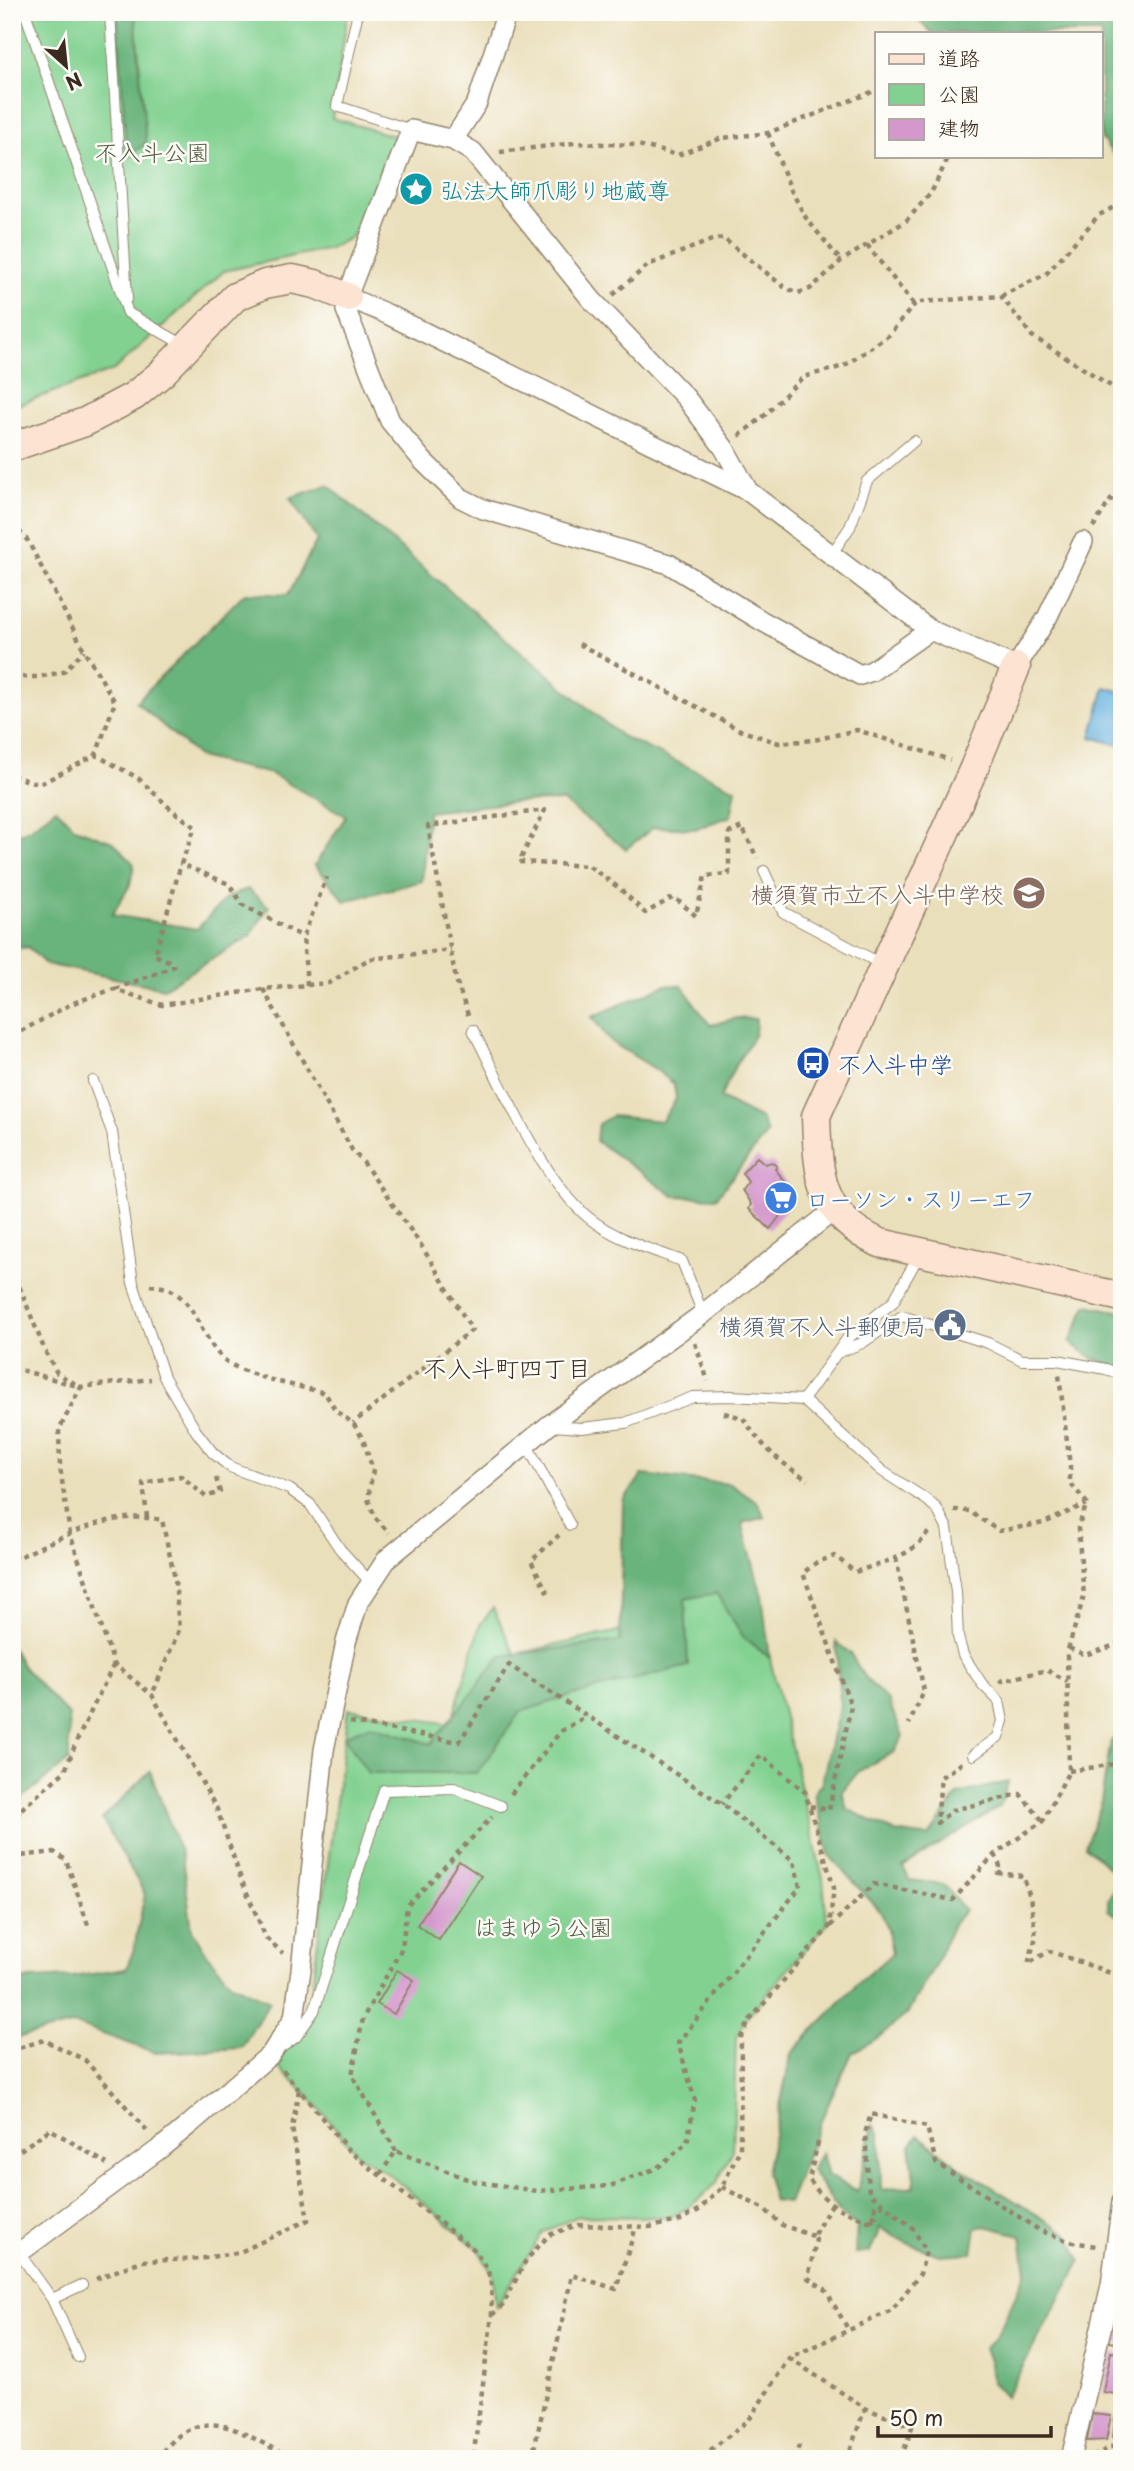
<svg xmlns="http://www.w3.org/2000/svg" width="1134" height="2471" font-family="'Playpen Sans','Klee One',sans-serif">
	<rect width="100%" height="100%" fill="#fdfcf7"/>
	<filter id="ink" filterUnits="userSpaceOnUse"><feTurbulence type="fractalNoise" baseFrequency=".0143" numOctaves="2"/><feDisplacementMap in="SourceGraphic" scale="14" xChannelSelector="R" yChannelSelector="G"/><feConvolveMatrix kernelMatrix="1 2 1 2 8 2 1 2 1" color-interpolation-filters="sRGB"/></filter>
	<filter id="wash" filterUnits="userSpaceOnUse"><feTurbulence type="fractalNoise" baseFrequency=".00686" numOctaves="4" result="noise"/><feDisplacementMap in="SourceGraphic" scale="28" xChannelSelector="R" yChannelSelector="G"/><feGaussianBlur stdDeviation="1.57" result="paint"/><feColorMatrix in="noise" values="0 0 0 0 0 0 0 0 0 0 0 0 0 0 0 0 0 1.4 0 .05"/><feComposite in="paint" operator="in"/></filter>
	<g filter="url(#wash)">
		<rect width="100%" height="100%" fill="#eadfbb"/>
		<path fill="#82d191" stroke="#5e7e58" stroke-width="2" d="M12,12h336l-16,106 65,19 -45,100 -22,11 -106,23 -110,99 -102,37z
			M642,1500l114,101 67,278 4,45 -80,93 -11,20 -3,113 -17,34 -24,21 -21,12 -93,-1 -35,16 -47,75 -3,-32 -15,-26 -87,-73 -33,-21 -44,-53 -35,-34 -1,-7 32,-59 38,-293 103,15 29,-99 13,-17 22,46 114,-25z"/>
		<path fill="#69b37b" stroke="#526e4c" stroke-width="2" d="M117,12h18l11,131 -19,15z
			M911,12h211v154l-21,-28v-105h-169z
			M328,485l154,134 139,117 115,53 -5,27 -36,13 -41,-2 -28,22 -64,-48 -46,1 -88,10 -6,69 -77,20 -30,-36 31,-49 -75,-42 -72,-17 -63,-55 109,-109 43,2 29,-55 -27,-42z
			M56,808l19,20 38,14 21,22 -4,21 -18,30 85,14 30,-32 21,-8 21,18 -19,29 -86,52 -119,-24 -17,-17 -16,2v-112l19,-9z
			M666,985l16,1 28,39 27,-7 19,1 -1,15 -20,32 -15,32 41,21 6,14 -51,65 -42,-2 -78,-55 2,-17 14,-8 50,5 14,-22 -2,-15 -19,-15 -45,-28 -18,-24z
			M1087,1305l35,7v57l-29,-11 -23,-15z
			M642,1475l88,9 28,19 7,14 -23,6 20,73 8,62 -26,-20 -28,-45 -31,6 3,67 -119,30 -49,16 -43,61h-109l-24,-37 26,-11 61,19 70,-88 119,-15 3,-140z
			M836,1642l14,11 15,25 23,23 15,35 -9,16 -35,19 -17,20 5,18 48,23 34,5 29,-43 50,-12 -8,24 -97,61 6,13 34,4 22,26 -12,14 -17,39 -29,51 -28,23 -27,16 -27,58 -37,92 -14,-2 -8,-28 25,-119 70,-74 31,-26 -4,-24 -7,-18 -52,-57 -15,-62 8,-11 18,-78z
			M12,1647l11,20 46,49v44l-47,38h-10z
			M1122,1730v189l-14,-9v-10l11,-23 -34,-31 15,-39 11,-66z
			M150,1771l32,86 10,73 16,26 24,28 38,17 -29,47 -85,5 -81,-29 -63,15v-59l60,-3 54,-8 8,-20 11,-55 -43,-75z
			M873,2125l7,10 1,55 34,-4 -5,-40 8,-11 42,32 108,67 13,26 -75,137 -14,-15 -2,-20 -6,-13 12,-12 30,-64 -5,-38 -36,-9 -9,2 -4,25 -33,2 -34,-13 -25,-14 -10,24 -15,2 2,-28 -16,-12 -30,-44 11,-17 6,23 29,15z"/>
		<path fill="#67b3e0" stroke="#516e7f" stroke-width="2" d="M1105,687l17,5v54l-31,-9z"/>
		<g id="blocks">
			<path fill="#d498cd" d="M757,1157l8,7 7,-2 5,4 -2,3 17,21 -1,12 -21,27 -21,-20 2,-5 -9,-14 6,-8 -6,-9z
				M459,1861l22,15 -42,64 -22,-15z
				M397,1970l17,10 -20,34 -17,-10z
				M1114,2314l8,2v28l-14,-2z
				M1111,2352l11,1v42l-19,-3z
				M1092,2414l19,2 -5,24 -19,1z
				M1115,2417h7v20h-9z"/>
		</g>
	</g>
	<g filter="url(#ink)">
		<use href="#blocks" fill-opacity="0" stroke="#92846c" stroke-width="2"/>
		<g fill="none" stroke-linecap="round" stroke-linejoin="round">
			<defs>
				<path id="lane" d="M25,12l103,301 56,32
					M110,12l17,286
					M358,12l-21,94 74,24
					M831,555l19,-28 17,-46 47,-40
					M764,871l19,41 98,52
					M473,1030c28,54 69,150 116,188 26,21 61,31 93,43l21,53
					M93,1081l19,51 21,151 31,94 32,54 17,22 17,14 59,22 21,15 30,45 30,33
					M837,1353l25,-10 40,-27 86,27 34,17h35l49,9 16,6
					M803,1400l79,71 45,29 10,9 10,19 9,64 2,45 5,18 19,29 17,17 4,20 -5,16 -25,18
					M552,1426l30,2 43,-5 68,-26 38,-1 72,4 44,-61 46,-37 26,-47
					M526,1443l44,82
					M282,2047l14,-10 18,-26 70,-221 70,-2 47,18
					M19,2253l33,46 26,58
					M52,2299l30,-14"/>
				<path id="street" d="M453,140l24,-37 30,-91
					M347,297l40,17 361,177 182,139 86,37 31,-49 36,-76
					M748,491l-24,-43 -38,-50 -95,-99 -118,-147 -20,-12 -42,-10 -64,167 -1,13 44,111 33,40 38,37 22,11 186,55 93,57 98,54 12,-4 58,-41
					M12,2258l150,-111 28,-23 81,-70 23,-36 7,-48 23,-220 22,-108 12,-39 29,-44 161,-133 155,-112 130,-103
					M1071,2459l40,-174 11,-83"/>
				<path id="secondary" d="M12,447l73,-25 49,-26 28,-23 73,-76 30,-13 27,-5 23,5 32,13
					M1016,667l-42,101 -158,348c2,60 3,100 64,127l242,54"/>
			</defs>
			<use href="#lane" stroke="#92846c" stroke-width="12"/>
			<use href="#street" stroke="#92846c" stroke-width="22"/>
			<use href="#secondary" stroke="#92846c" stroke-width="31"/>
			<path stroke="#92846c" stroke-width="4.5" stroke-dasharray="5 5" stroke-linecap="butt" d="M768,133l23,57 15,28 35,43
				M500,152l74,-9 64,2 40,10 44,-17 46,-5 109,-43
				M867,245l47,60
				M613,295l35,-30 64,-25 11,-2 61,49 14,6 12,-4 31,-28 65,-40 25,-28 18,-37
				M1001,296l45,-22 53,-59 23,-12
				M739,436l25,-20 39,-39 41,-11 45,-31 25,-30 6,-3 81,-6 31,40 90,57
				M12,523l16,18 56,109 31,52 -19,53
				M1093,527l19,-29 10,-9
				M579,644l163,87 37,12 35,-3 43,-10 93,30
				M12,677h26l25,-5 21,-22
				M12,776l28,8 56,-29 42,23 34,32 23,17 -14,37 48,20 14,21 60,32
				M307,985l-4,-48 24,-60
				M115,989l58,-22v-4l-18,-8 26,-91
				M263,989l89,161 11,12 58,83 51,85 -119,93
				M468,1015l-12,-35 -28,-154 117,-16 -26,52 70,4 30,22 26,25 29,-16 22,19 9,-40 24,-2v-41l13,-6 15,31
				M12,1036l61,-33 41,-14 48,16 101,-16 66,-6 40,-24 82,-9
				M12,1268l33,83 12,22 24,14 70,-8
				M150,1285c6,1 16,2 21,5 29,16 32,59 61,75 28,15 63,20 93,28l11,18 17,12 10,16 10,31 -5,29 7,18 14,16
				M695,1343l13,38
				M12,1370l5,-1 64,18 -22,43 1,37 10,67 44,130 38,31 65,114 23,67 26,62 17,15
				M724,1413l19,5c20,30 35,43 65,62
				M954,1510l15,1 30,20 45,-8 42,-19
				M147,1517l-4,-34 38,-7 25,21 14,-5 -4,-14
				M12,1557l5,1c45,-21 94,-49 145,-38l13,59 4,51 -27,65
				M896,1558l28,133 -15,33
				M548,1593l-17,-32 28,-26
				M1069,1648l16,7 37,-12
				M1000,1679l2,2 45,-11 20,11
				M350,1722l109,20 50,-77 213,139 72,57 6,26 -122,156 17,57 -8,43 -30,25 -47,18 -73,5 -65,-10 -76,-30 -17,25
				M962,1763l-21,14 -4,46 16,-13 67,-16 23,27
				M1069,1771l53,-8
				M511,1794l50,-63 26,-15
				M810,1806l19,4 22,-104 -48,-133 14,-11 18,-6 20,16c28,-10 58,-15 75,-42
				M12,1810l7,1 46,-40 12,-31 37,-76
				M995,1854l5,12 -2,7 25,3 7,21 6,40 -8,27 21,-13 73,26
				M16,1855l3,-44
				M12,1857l42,-5 12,8 23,68
				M830,1926l44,-42 79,16 42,-46 48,-33 26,-50 -2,-118 17,-57 -6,-68 9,-25 -17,-20v-17l-11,-91
				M12,2054l7,-6 25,-8 41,20 65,74
				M283,2070l66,81 127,100 12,20 3,13 1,31 -19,144
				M818,2142l-9,37c16,26 36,33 65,44l-4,-9 6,2 -1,-10 9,-1
				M396,2151l-44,-76 11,-57 39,-70 5,-42 85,-89
				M12,2156l38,-27 57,35
				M722,2187l42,22 18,16 31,11
				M832,2204l-19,32 3,4 -8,38 17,11 23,40
				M96,2279l45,-18 58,-2 41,-7 68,-32 -16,-92 7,-38
				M492,2315l11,-10 23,-45 23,-25 28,-10 73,2 29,-6 20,-11 23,-23 18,-38 1,-112 9,-17 79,-93 5,-39 -29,-96 -44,-37 -39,49
				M789,2358l76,50 47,19 -11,32
				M1093,2457l17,-10 12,-1
				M156,2459c8,-9 17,-20 28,-27 40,-24 76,16 114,27
				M532,2459l40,-184 44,14 20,-62
				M706,2459l2,-7 41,-32 40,-62 103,-48 28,-36 6,-23 -14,-24 -43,-34 -4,-60 6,-19 56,13 9,36 103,67 29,11 28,5
				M794,2459l6,-16
				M847,2459l18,-51"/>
			<use href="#lane" stroke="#fff" stroke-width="10"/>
			<use href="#street" stroke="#fff" stroke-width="19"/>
			<use href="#secondary" stroke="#fde3d1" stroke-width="28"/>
		</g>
	</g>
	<defs>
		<symbol id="sight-disc" viewBox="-11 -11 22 22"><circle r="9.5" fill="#0f9aa8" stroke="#fdfcf7"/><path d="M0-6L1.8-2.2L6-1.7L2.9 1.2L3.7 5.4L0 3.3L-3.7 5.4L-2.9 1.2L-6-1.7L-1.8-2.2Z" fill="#fff"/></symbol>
		<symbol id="school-disc" viewBox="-11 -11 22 22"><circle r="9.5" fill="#8d6e63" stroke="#fdfcf7"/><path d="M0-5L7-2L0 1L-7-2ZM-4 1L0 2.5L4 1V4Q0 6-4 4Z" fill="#fff"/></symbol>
		<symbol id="bus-disc" viewBox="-11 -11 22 22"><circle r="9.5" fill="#1a4fb4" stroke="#fdfcf7"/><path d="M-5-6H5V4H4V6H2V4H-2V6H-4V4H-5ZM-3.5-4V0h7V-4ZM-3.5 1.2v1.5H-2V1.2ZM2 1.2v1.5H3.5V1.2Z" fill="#fff"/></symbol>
		<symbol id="supermarket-disc" viewBox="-11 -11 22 22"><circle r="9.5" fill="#3f7fe0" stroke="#fdfcf7"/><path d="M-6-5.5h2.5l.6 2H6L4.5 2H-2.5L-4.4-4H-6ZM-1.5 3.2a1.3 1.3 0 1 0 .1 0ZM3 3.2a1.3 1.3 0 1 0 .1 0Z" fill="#fff"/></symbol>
		<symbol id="civic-disc" viewBox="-11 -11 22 22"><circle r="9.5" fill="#5c6f8a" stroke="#fdfcf7"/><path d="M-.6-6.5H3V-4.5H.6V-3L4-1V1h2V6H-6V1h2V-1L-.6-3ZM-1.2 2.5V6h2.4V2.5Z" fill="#fff"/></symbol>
	</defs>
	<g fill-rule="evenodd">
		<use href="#sight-disc" x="397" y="170" width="38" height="38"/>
		<use href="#school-disc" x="1010" y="874" width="38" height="38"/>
		<use href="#bus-disc" x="794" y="1044" width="38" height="38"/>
		<use href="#supermarket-disc" x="762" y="1179" width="38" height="38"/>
		<use href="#civic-disc" x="931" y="1306" width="38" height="38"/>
	</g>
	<g text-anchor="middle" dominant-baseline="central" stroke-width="5" stroke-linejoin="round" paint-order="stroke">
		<g font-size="23" fill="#505c40" stroke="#fdfcf7">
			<text x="152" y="151">不入斗公園</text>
			<text x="543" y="1926">はまゆう公園</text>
		</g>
		<g font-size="23" fill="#0d838f" stroke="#fdfcf7" text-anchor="start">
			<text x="440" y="189">弘法大師爪彫り地蔵尊</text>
		</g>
		<g font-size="23" fill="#785e54" stroke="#fdfcf7" text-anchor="end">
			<text x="1004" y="893">横須賀市立不入斗中学校</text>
		</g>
		<g font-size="23" fill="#164399" stroke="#fdfcf7" text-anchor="start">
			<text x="838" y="1063">不入斗中学</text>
		</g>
		<g font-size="23" fill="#366cbe" stroke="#fdfcf7" text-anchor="start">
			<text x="806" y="1198">ローソン・スリーエフ</text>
		</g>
		<g font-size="23" fill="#4e5e75" stroke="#fdfcf7" text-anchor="end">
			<text x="926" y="1325">横須賀不入斗郵便局</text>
		</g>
		<g font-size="24" fill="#3b2a1e" stroke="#fdfcf7">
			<text x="507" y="1367">不入斗町四丁目</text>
		</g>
	</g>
	<rect width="1134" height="2471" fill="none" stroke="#fdfcf7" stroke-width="42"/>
	<rect x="875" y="32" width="228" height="126" fill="#fdfcf7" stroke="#afa8a0" stroke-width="2"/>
	<rect x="889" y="54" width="35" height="10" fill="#fde3d1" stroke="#afa8a0" stroke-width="2"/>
	<text x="938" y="66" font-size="21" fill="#3b2a1e">道路</text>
	<rect x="889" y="84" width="35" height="21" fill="#82d191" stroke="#afa8a0" stroke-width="2"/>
	<text x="938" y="102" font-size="21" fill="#3b2a1e">公園</text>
	<rect x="889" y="119" width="35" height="21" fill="#d498cd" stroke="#afa8a0" stroke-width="2"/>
	<text x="938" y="136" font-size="21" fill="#3b2a1e">建物</text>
	<g transform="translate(66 66) rotate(153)" stroke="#fdfcf7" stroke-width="5" paint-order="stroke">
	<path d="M0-5L12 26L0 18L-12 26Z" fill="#3b2a1e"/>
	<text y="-10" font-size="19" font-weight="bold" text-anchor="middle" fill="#3b2a1e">N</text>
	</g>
	<path d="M878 2426v10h173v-10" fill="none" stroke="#3b2a1e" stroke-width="3.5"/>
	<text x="889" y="2426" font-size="21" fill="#3b2a1e" stroke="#fdfcf7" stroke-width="5" paint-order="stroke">50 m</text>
</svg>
